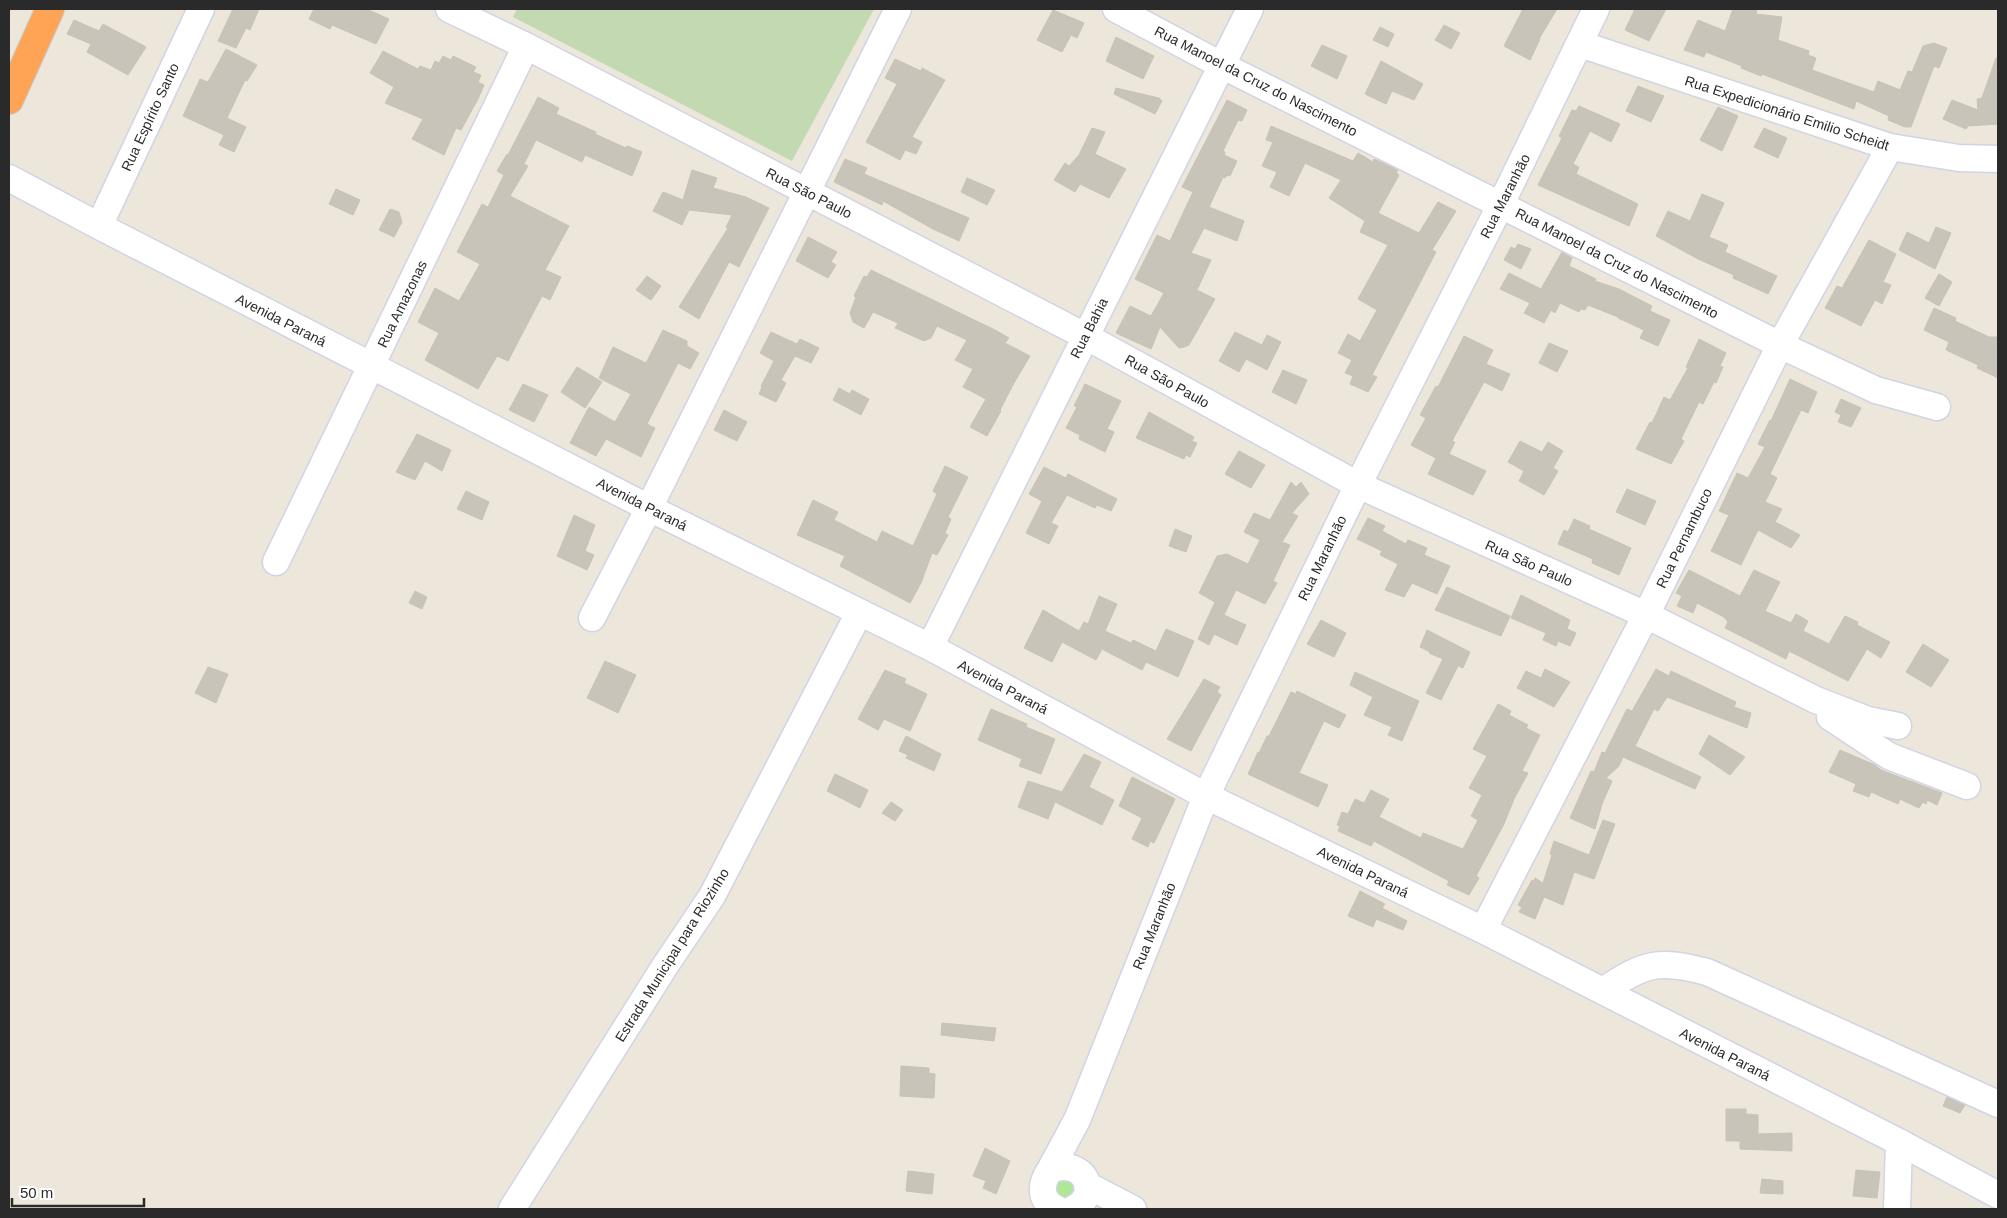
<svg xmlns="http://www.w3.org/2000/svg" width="2007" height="1218" font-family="Helvetica,sans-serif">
	<rect width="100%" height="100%" fill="#ede6db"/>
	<path fill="#aee894" d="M1063,1175l16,13 -19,15 -9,-20z"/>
	<path fill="#c3d9b1" d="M517,9h357l-82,152 -279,-144z"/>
	<path fill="#c8c4ba" stroke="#c9c2b5" d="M233,9h26l-9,21 -4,-2 -10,20 -18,-7z
		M314,9h52l23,10 -13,25 -44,-19 -2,4 -21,-10z
		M1523,9h34l-18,30h1l-10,21 -26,-14z
		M1635,9h31l-17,32 -24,-11z
		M1733,9h24l-1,5 26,3 -4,23 31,11 -1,4 8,3 -4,12 62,22 4,-11 22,9 8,-19 4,1 11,-26 11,-3 13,5 -8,20 -5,-2 -23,61h-6l-17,-7 1,-4 -33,-15 -2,8 -92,-35 -1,2 -20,-8 1,-2 -36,-14 -2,5 -20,-7 14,-30 27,11z
		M1053,10l31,13 -7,15 -6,-3 -9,17 -25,-12z
		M74,20l25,11 4,-7 43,23 -18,28 -41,-23 4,-8 -24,-10z
		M1444,25l16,8 -9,16 -16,-9z
		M1380,27l14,7 -6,13 -15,-7z
		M1116,37l38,19 -11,23 -37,-18z
		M1322,45l25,11 -10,23 -26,-13z
		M226,49l31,16 -10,16 -2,-1 -18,38 19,9 -12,25 -15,-7 5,-10 -41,-19 17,-37 8,3z
		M383,51l35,18 2,-3 11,4 4,-9 4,2 4,-7 8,4 2,-4 23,11 -3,5 8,3 -3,7 6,3 -6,14 -17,31 -5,-2 -12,27 -32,-16 11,-20 -38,-16 9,-16 -24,-14z
		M1996,58h2v66l-30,2 -2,3 -23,-10 9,-19 26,10 -1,-11 5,-1z
		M895,59l26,12 1,-3 23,12 -33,57 10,5 -6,12 -11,-4 -5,10 -34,-18 31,-58 -12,-6z
		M1381,61l42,23 -9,16 -22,-9 -6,13 -21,-10z
		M1638,86l26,10 -13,26 -25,-11z
		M1116,88l43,10 3,3 -7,13 -41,-20z
		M538,97l21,11 -3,6 40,18 -1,2 31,14 1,-2 15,6 -10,24 -47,-21 -3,7 -46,-22 -12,24 4,2 -18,30 59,30 -24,44 16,7 -11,23 -8,-4 -34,65 -11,-5 -19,33 -53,-29 14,-27 -21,-11 17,-34 24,13 21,-37 -23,-12 25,-48 6,3 16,-32 -7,-4 10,-17 1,1z
		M1227,100l20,10 -5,11 -4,-1 -15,31 2,1 -1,3 13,6 -7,15 -3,-1 -2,3 -2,-1 -14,30 35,14 -7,20 -33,-13 -13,25 20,7 -14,30 18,9 -26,46 -5,2 -5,1 -19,-21 -9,22 -35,-16 14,-27 21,10 13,-23 -29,-14 22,-44 13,6 23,-49 -11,-5z
		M1579,106l41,18 -9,18 -21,-11 -17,33 6,3 -3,7 62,30 -9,22 -91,-41 24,-47 -3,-2 13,-26 4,1z
		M1718,107l20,9 -16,35 -22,-11z
		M1271,126l82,35 5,-8 15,9 1,-3 24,11 -2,3 3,2 -21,38 41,20 19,-31 18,9 -24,39 4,2 -64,123 5,2 -9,15 -18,-8 3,-8 -8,-3 7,-13 -14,-7 10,-19 12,7 17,-31 -19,-11 30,-54 -28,-13 5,-11 -36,-23 12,-18 -36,-17 -16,33 -19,-9 7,-15 -15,-6 11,-24 -7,-2z
		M1092,128l13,4 -10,22 31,15 -17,29 -29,-14 -5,8 -21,-12 11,-17 4,3 10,-11z
		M1764,128l23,10 -9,20 -24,-11z
		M845,159l22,9 -3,6 105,44 -10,23 -26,-12 -50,-28 -1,4 -48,-23z
		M692,170l25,8 -4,10 33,9 23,11 -30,59 -10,-5 -30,57 -20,-12 49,-79 -2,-1 6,-12 -43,-5 -7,15 -29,-14 10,-19 20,8z
		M967,178l28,12 -8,15 -26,-13z
		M336,189l24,11 -7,15 -24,-11z
		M1702,194l22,9 -15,34 19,8 -3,7 52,24 -9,18 -35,-16 1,-3 -36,-16 -42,-23 12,-25 22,10z
		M390,209l9,3 3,10 -8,15 -15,-7z
		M1936,227l15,6 -16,36 -36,-19 8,-18 22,11z
		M808,237l29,15 -6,10 5,3 -8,13 -32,-17z
		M1869,240l27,14 -13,28 8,3 -9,19 -7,-4 -14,26 -36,-18 12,-22 5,2z
		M1518,244l13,5 -10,20 -17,-9 7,-13 4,2z
		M1562,252l10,6 -3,8 27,13 -1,2 24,8 33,17 -2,5 20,9 -12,26 -18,-8 4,-8 -26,-12v-1l-30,-12 -3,5 -4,-1 -2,3 -19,-9 -5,10 -4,-3 -7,13 -20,-10 6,-10 -30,-14 9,-16 32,16z
		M871,270l124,60 14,8 -4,5 25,13 -16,27 -14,27 1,1 -14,25 -17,-9 16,-28 -23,-12 10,-18 -18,-9 12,-20 -30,-14 -6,12 -7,3 -29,-13 3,-5 -25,-11 -9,16 -11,-6 -3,-9 6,-16 -2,-1 10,-20 3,1z
		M1939,274l13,8 -13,24 -14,-8z
		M647,276l14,10 -10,14 -15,-10z
		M1934,308l22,10 -1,3 34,16h9v41l-21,-10 1,-3 -32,-15 3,-8 -25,-12z
		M663,330l24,11v5l12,7 -9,16 -12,-6 -31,61 8,4 -14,29 -35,-18 -10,17 -26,-13 19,-36 26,15 16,-28 -32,-16 14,-31 33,16z
		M771,332l26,12 3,-5 19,9 -8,15 -16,-7 -14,24 5,3 -10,19 -17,-8 3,-7 -1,-1 13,-25 -14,-8z
		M1235,332l27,13 5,-10 14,7 -14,28 -21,-11 -7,13 -20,-11z
		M1464,336l29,14 -7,14 24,10 -8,17 -18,-9 -32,59 3,1 -6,12 37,17 -13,24 -45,-21 8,-16 -25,-13 15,-27 -6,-3 16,-29 2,1z
		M1699,339l27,14 -6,13 3,1 -7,16 -2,-1 -11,22 -4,-2 -18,37 3,2 -13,23 -35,-15 14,-27 2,1 12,-26 6,3 18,-32 -2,-1z
		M1549,343l19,8 -11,21 -18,-9z
		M577,367l25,15 -17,26 -24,-16z
		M1283,370l24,10 -11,24 -24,-12z
		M1790,379l27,13 -9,21 -7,-3 -31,64 7,4 -12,24 17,7 -7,13 25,13 -9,13 -33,-18 -17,35 -30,-14 18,-36 -10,-4 18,-38 11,5 17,-31 -7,-3 12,-24 1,1z
		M523,384l25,11 -14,27 -25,-12z
		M1085,384l36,17 -14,28 7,3 -9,20 -26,-13 1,-4 -14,-7 11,-21 -3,-1z
		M839,388l11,6 2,-4 17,9 -8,16 -28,-15z
		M1841,399l20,9 -10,19 -13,-5 3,-7 -6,-3z
		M724,410l23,12 -10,19 -23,-11z
		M1149,412l45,25 -2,4 5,2 -7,14 -4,-2 -2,4 -48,-21z
		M417,434l34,16 -9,21 -17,-10 -10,19 -19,-8z
		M1520,441l22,11 6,-10 15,9 -10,17 5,3 -14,24 -25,-14 5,-10 -16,-9z
		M1239,451l26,14 -14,23 -26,-14z
		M945,466l23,11 -20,40 3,2 -6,14 3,2 -11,20 -5,-2 -11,30 -11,20 -70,-37 5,-10 -48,-21 16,-35 25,12 -4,8 43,22 5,-11 31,15 24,-52 -4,-3z
		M1044,467l22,11 2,-4 49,25 -6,12 -14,-6 -2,3 -28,-13 -16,28 7,3 -9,18 -23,-11 16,-32 -13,-7z
		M1291,482l5,5 5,-5 8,12 -17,19 6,3 -16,26 8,3 -17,36 4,2 -12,21 -29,-14 -12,25 22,10 -9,20 -23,-11 -5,11 -11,-6 17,-37 -16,-9 18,-37 10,-2 21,10 12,-24 -16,-8 10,-19 16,7z
		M1627,489l29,12 -11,24 -29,-13z
		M466,491l23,11 -7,18 -25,-11z
		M574,515l21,10 -10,26 9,4 -7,15 -30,-14z
		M1368,518l17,8 -3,5 24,13 2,-4 19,8 -3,7 26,11 -13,28 -25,-11 -8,14 -19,-7 13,-26 -18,-9 2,-4 -25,-12z
		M1574,519l16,7 -1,3 42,19 -12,27 -27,-12 1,-4 -35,-15 6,-14 4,2z
		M1175,529l17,7 -6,16 -17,-6z
		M1689,570l51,26 14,-26 26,12 -15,29 26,12 5,-9 12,7 -5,10 26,13 16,-28 13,6 -1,3 33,17 -9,16 -14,-9 -19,32 -59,-30 -3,8 -61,-31 3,-6 -4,-5 -27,-14 -4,10 -16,-7 5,-10 -6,-3z
		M1447,587l63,29 -9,20 -66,-26z
		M415,591l12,6 -5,12 -13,-6z
		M1521,595l49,25 -3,9 9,4 -6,13 -12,-5 -2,5 -13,-6 3,-7 -35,-15z
		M1099,596l18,8 -12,27 26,12 2,-3 23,11 10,-22 28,12 -16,36 -32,-15 -4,8 -40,-21 -6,11 -34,-18 -10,20 -28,-14 19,-38 36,21 5,-9 4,2z
		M1321,620l25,13 -12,24 -27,-13z
		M1427,630l43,22 -7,16 -5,-2 -17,34 -15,-7 17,-34 -14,-6 1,-1 -10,-5z
		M1923,644l26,16 -18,27 -25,-15z
		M605,661l31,14 -18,38 -31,-15z
		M208,667l20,7 -12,29 -21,-10z
		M1545,669l25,13 -16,25 -37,-19 9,-17 15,7z
		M1656,669l13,7 2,-5 65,31 -2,5 17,6 -4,15 -80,-31 -9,14 -4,-2 -19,37 66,31 -6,12 -72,-32 -4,9 -13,12 6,3 -10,23 -7,25 -25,-11 21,-47 3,1 8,-20 3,1 22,-44 5,2z
		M885,670l21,9 -2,4 23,11 -17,37 -26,-12 -6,11 -20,-11z
		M1355,672l64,29 -17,40 -14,-6 4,-8 -28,-12 9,-18 -23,-12z
		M1204,679l16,8 -3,5 4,3 -30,56 -24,-12z
		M1297,691l49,24 -7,13 -15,-7 -25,52 29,12 -10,22 -70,-33 10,-22 1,1 8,-17h2l22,-44 5,2z
		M1498,704l13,7 -2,4 19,10 -2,3 14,7 -18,36 6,2 -14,26 -10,25 -28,52 3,2 -10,17 -22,-10 2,-4 -75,-40 -3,5 -33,-15 2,-5 -3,-1 5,-13 6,2 7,-15 9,4 7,-13 18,9 -10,18 42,21 2,-5 40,16 15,-29 -7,-4 11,-21 -13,-7 18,-32 -14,-7z
		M991,709l36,15 -1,3 29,12 -14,35 -22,-8 3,-7 -44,-19z
		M1709,735l36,22 -15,18 -31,-21z
		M906,736l35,18 -7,17 -28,-13 2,-3 -9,-4z
		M1840,750l35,15 6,5 61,23 -5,12 -10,-5 -1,4 -3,-2 -4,6 -19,-9 -2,5 -27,-12 -2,5 -16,-6 3,-7 -27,-12z
		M1084,754l17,8 -12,25 25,13 -12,25 -47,-23 -7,17 -30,-12 10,-26 34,11z
		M835,774l33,16 -8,18 -33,-17z
		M1132,777l43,22 -21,44 -4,-2 -2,6 -16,-8 10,-21 -23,-12z
		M891,802l12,8 -8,11 -13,-8z
		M1603,820l12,4 -21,55 -20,-7 -11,33 -19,-8 -9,22 -16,-7 3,-5 -4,-2 14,-25 2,1 1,-3 8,5 9,-28 -2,-1 4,-13 35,14z
		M1360,891l25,13 -3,4 25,13 -4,9 -27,-11 -3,8 -25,-11z
		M942,1023l54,5 -2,13 -53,-6z
		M901,1066l28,2v5l6,1 -1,24 -34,-2z
		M1947,1097l18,8 -5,8 -17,-7z
		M1726,1109h20v5l12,1v19l34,-1v18l-52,-2v-8h-14z
		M985,1148l25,13 -14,33 -13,-6 3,-7 -13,-5z
		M1856,1170l24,2 -3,26 -24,-2z
		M908,1171l26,3 -2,20 -26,-3z
		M1762,1179l21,2v13l-23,-1z"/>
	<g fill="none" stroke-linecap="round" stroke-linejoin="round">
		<defs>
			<path id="minor" d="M449,9l77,37 559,290 273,149 288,130 170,85 52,20 30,6
				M1116,9l105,56 559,280 96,45 61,17
				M1580,44l310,103 69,11 39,1
				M9,178l90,48 550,282 281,139 276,149 277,134 416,212 99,53
				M99,226l102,-217
				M276,562l250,-516
				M592,618l57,-110 249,-499
				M930,647l320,-638
				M1830,717l59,39 78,30
				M1483,930l163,-315 134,-270 110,-198
				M1603,991c41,-28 56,-32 104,-19l291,132
				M1050,1170l27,-50 129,-324 152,-311 143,-281 95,-195
				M1087,1185l46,24
				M512,1209l153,-243 47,-70 147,-283
				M1057,1209c-18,-8 -17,-25 -7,-39 33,-14 53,24 23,39
				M1897,1209l2,-67"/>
			<path id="highway" d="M9,100l41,-91"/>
		</defs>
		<use href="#minor" stroke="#d0d4e4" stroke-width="29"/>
		<use href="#highway" stroke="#c8c8c8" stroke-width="30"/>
		<use href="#minor" stroke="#fff" stroke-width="26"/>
		<use href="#highway" stroke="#ffa455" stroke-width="28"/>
	</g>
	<g text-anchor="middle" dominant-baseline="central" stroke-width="4" stroke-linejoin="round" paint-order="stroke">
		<g font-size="14" fill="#2a2a2a" stroke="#fff">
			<text transform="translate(1256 81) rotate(27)">Rua Manoel da Cruz do Nascimento</text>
			<text transform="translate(1787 113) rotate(18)">Rua Expedicionário Emilio Scheidt</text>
			<text transform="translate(150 117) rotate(-65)">Rua Espírito Santo</text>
			<text transform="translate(809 193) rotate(27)">Rua São Paulo</text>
			<text transform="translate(1505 196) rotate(-63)">Rua Maranhão</text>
			<text transform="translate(1617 263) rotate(27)">Rua Manoel da Cruz do Nascimento</text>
			<text transform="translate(402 304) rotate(-64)">Rua Amazonas</text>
			<text transform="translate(281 320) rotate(27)">Avenida Paraná</text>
			<text transform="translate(1089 328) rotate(-63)">Rua Bahia</text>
			<text transform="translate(1167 381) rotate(29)">Rua São Paulo</text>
			<text transform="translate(642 504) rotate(27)">Avenida Paraná</text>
			<text transform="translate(1684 538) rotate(-64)">Rua Pernambuco</text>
			<text transform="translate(1322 558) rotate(-64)">Rua Maranhão</text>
			<text transform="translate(1529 563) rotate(24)">Rua São Paulo</text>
			<text transform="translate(1003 687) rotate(28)">Avenida Paraná</text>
			<text transform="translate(1363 872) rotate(26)">Avenida Paraná</text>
			<text transform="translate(1154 926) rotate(-68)">Rua Maranhão</text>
			<text transform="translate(672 955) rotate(-58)">Estrada Municipal para Riozinho</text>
			<text transform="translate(1725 1054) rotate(27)">Avenida Paraná</text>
		</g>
	</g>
	<rect width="2007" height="1218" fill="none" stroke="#2a2a2a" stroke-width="20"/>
	<path d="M12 1198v8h132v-8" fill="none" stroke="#2a2a2a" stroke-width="2.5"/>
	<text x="20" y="1198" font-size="15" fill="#2a2a2a" stroke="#ffffff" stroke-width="4" paint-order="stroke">50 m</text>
</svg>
